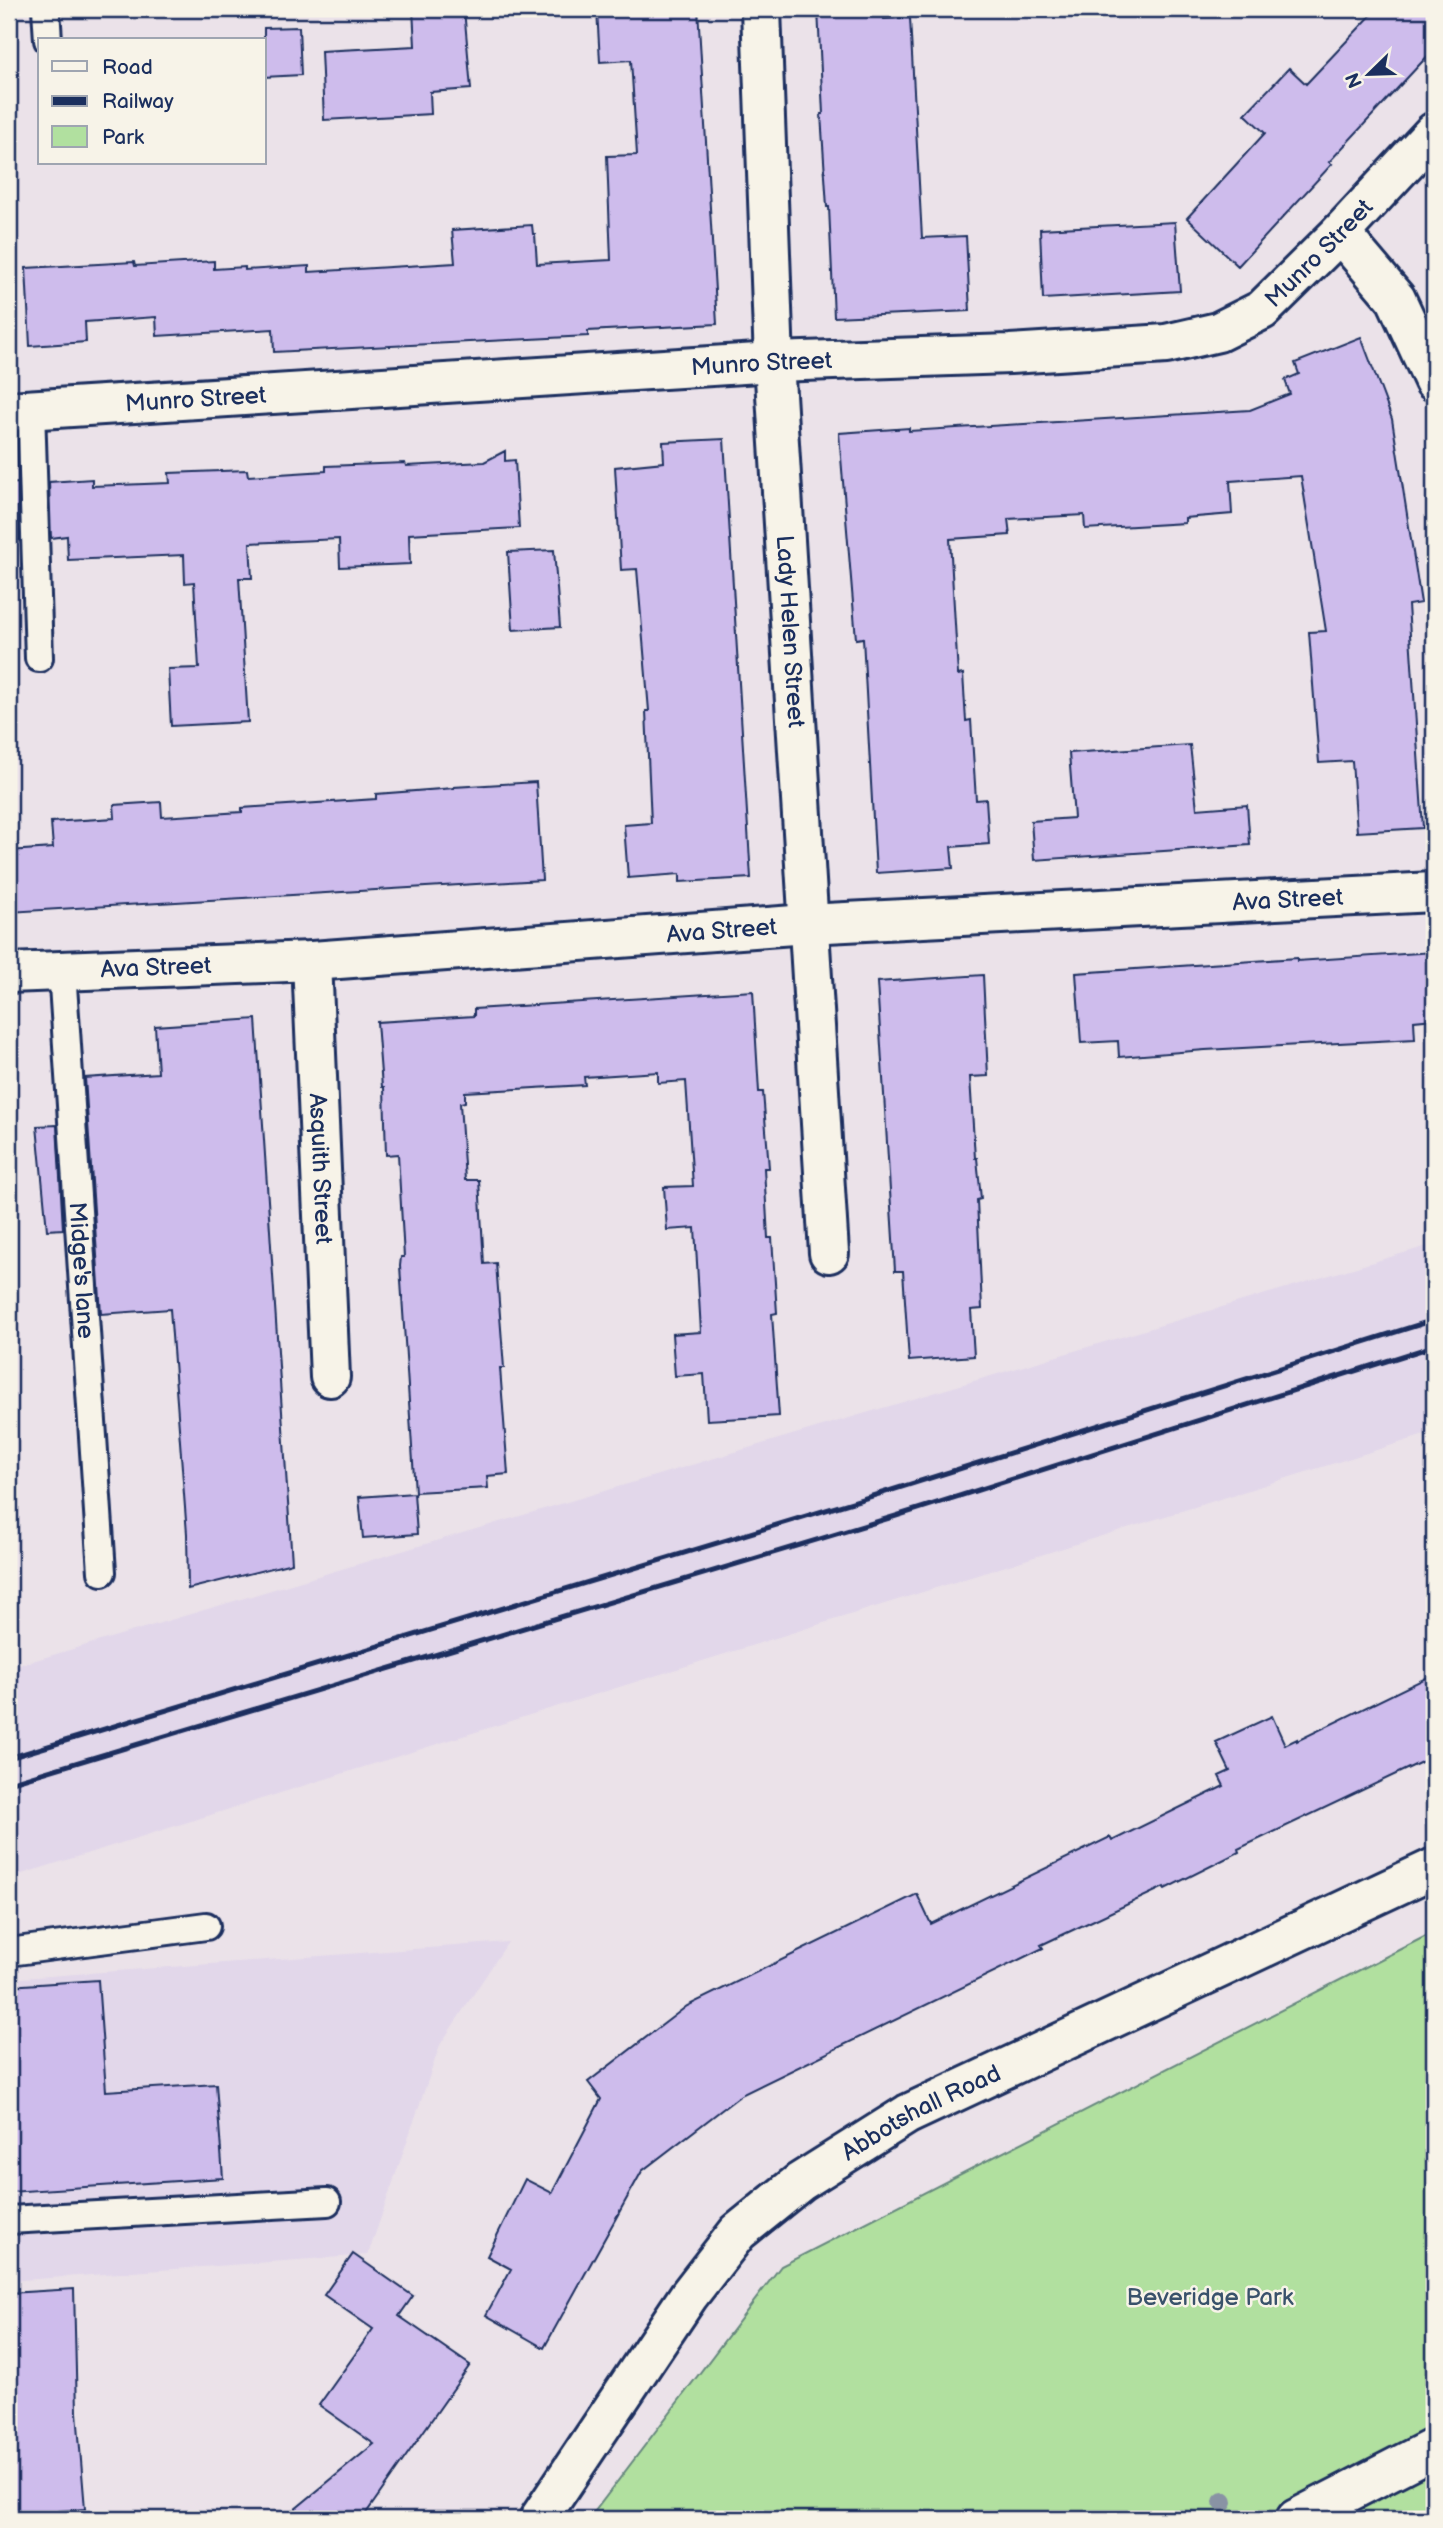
<svg xmlns="http://www.w3.org/2000/svg" width="1443" height="2528" font-family="'Balsamiq Sans',sans-serif">
	<rect width="100%" height="100%" fill="#ebe2e9"/>
	<filter id="ink" filterUnits="userSpaceOnUse"><feTurbulence type="fractalNoise" baseFrequency=".0143" numOctaves="2"/><feDisplacementMap in="SourceGraphic" scale="14" xChannelSelector="R" yChannelSelector="G"/><feConvolveMatrix kernelMatrix="1 2 1 2 8 2 1 2 1" color-interpolation-filters="sRGB"/></filter>
	<g filter="url(#ink)">
		<path fill="#e2d7ea" d="M1434,1244v188l-1425,446v-210z
			M508,1942l-68,103 -72,210 -359,26v-302z"/>
		<path fill="#b1e09f" stroke="#66887e" stroke-width="2" d="M1434,1932v587h-845l192,-253z"/>
		<path fill="#cebcec" stroke="#1b2f5e" stroke-width="2" d="M413,9h51l7,80 -41,3 1,22 -107,6 -3,-69 94,-5z
			M597,9h101l19,315 -129,7v5l-314,16 -1,-23 -116,7 -1,-19 -71,5 1,20 -56,4 -4,-78 108,-6 1,4 79,-5v8l31,-2v3l64,-4v6l146,-9 -3,-33 80,-5 1,9h2l2,30 74,-4 -4,-104 30,-1 -6,-95 -31,2z
			M818,9h65l1,10 26,-1 12,220 44,-2 4,75 -136,6 -5,-110h-2l-6,-93h2z
			M1377,9h57v40l-105,113 3,2 -94,102 -51,-48 78,-85 -20,-19 44,-46 17,16z
			M299,27l2,48 -37,2v-49z
			M1175,222l5,69 -137,8 -3,-70z
			M1361,337l31,82 29,184 -13,2 15,223 -66,4 -5,-71 -33,2 -10,-131 17,-1 -25,-155 -71,5 2,33 -47,4v5l-100,6 -1,-14 -76,4 2,16 -60,4 8,136 5,-1 3,47 5,-1 5,80 10,-1 3,45 -38,3 2,21 -77,5 -13,-235 -7,1 -17,-206 70,-5v3l341,-21 40,-16 -5,-14 14,-6 -4,-11z
			M724,439l27,439 -71,4v-8l-52,4 -4,-53 27,-2 -5,-112h3l-12,-142 -16,1 -6,-103 49,-5 -1,-20z
			M505,451v10l10,-1 4,68 -110,6 1,30 -70,3 -1,-28 -89,4 2,35h-13l9,144 -77,4 -3,-57 31,-1 -5,-86 -9,1 -1,-28 -116,5 -1,-24 -16,2 -2,-56 43,-3v7l78,-3 -1,-10 78,-3 1,6 78,-5v-5l79,-3 1,3 78,-4z
			M18,483l1,57 -10,1v-57z
			M554,550l6,77 -47,3 -5,-78z
			M1190,745l7,64 50,-4 3,40 -216,15 -3,-39 43,-3 -5,-65z
			M536,782l6,98 -533,32v-61l44,-3 -2,-26 64,-4 -1,-13 47,-3 1,15 80,-5v-4l134,-9v-5l78,-6v-1z
			M1434,952v67l-20,2 1,18 -210,11 -86,7 -1,-16 -37,2 -5,-70 221,-15v3z
			M983,975l5,101 -18,1 5,81h2l4,41 -4,1 5,109 -11,1 3,46 -65,5 -6,-90h-8l-18,-289z
			M753,991l6,101h4l6,76h-5l4,70h4l5,75 -5,1 7,102 -72,4 -3,-46 -29,2 -3,-42 29,-2 -6,-104 -28,2 -3,-43 29,-1 -7,-105 -28,2v-11l-74,5 1,8 -120,7v10l-5,1 5,77h14l5,84 12,-1 8,105h-4l8,106 -21,2 1,12 -73,4 -15,-226 1,-9h3l-6,-103 -12,1 -2,-68h-2l-5,-65 97,-6v-7z
			M256,1019l36,544 -104,26 -1,-55 -17,-225 -69,5 -16,-236 73,-5 -3,-47z
			M57,1125l6,104 -16,1 -10,-104z
			M414,1493l3,41 -54,4 -4,-41z
			M1434,1674v82l-196,93 1,3 -74,37 -1,-2 -123,58 2,3 -302,147 -99,76 -98,177 -58,-33 25,-46 -24,-13 38,-77 27,14 49,-94 -13,-17 99,-76 230,-112 14,30 179,-87 2,4 112,-55 -5,-10 11,-5 -14,-29 56,-26 13,29 12,-6v2z
			M98,1980l8,111 110,-7 7,94 -214,14v-206z
			M353,2254l60,42 -14,20 71,49 -108,154h-79l91,-75 -55,-39 54,-76 -49,-34z
			M74,2289l3,123 8,97 -26,2v8h-50v-226z"/>
		<g fill="none" stroke-linecap="round" stroke-linejoin="round">
			<defs>
				<g id="service">
					<path d="M46,9l2,31"/>
					<path d="M31,409l8,249"/>
					<path id="s1" d="M62,970l40,602"/>
					<path d="M9,1952l197,-26"/>
					<path d="M9,2220l318,-18"/>
				</g>
				<path id="pedestrian" d="M1296,2519l138,-71"/>
				<g id="minor">
					<path id="s2" d="M761,9l13,353 55,891"/>
					<path d="M1340,233l56,66 38,82"/>
					<path id="s3" d="M9,411l765,-49 236,-8 156,-10 52,-12 44,-22 78,-77 94,-101"/>
					<path id="s4" d="M312,961l18,416"/>
					<path id="s5" d="M9,973l303,-12 495,-37 627,-32"/>
				</g>
				<g id="secondary">
					<path id="s6" d="M539,2519l150,-224 49,-63 62,-50 108,-68 526,-246"/>
				</g>
			</defs>
			<use href="#service" stroke="#1b2f5e" stroke-width="32"/>
			<use href="#pedestrian" stroke="#1b2f5e" stroke-width="44"/>
			<use href="#minor" stroke="#1b2f5e" stroke-width="44"/>
			<use href="#secondary" stroke="#1b2f5e" stroke-width="44"/>
			<use href="#service" stroke="#f7f3e8" stroke-width="26"/>
			<use href="#pedestrian" stroke="#f7f3e8" stroke-width="38"/>
			<use href="#minor" stroke="#f7f3e8" stroke-width="38"/>
			<use href="#secondary" stroke="#f7f3e8" stroke-width="38"/>
			<path stroke="#1b2f5e" stroke-width="5" d="M9,1758l883,-268 542,-170
				M9,1783l887,-267 538,-170"/>
		</g>
		<circle fill="#8993a4" cx="1223" cy="2502" r="10"/>
	</g>
	<g text-anchor="middle" dominant-baseline="central" stroke-width="5" stroke-linejoin="round" paint-order="stroke">
		<g font-size="24" fill="#1b2f5e" stroke="#f7f3e8">
			<text stroke="none"><textPath href="#s3" startOffset="1342">Munro Street</textPath></text>
			<text stroke="none"><textPath href="#s3" startOffset="754">Munro Street</textPath></text>
			<text stroke="none"><textPath href="#s3" startOffset="187">Munro Street</textPath></text>
			<text stroke="none"><textPath href="#s2" startOffset="623">Lady Helen Street</textPath></text>
			<text stroke="none"><textPath href="#s5" startOffset="1281">Ava Street</textPath></text>
			<text stroke="none"><textPath href="#s5" startOffset="714">Ava Street</textPath></text>
			<text stroke="none"><textPath href="#s5" startOffset="147">Ava Street</textPath></text>
			<text stroke="none"><textPath href="#s4" startOffset="208">Asquith Street</textPath></text>
			<text stroke="none"><textPath href="#s1" startOffset="301">Midge's lane</textPath></text>
			<text stroke="none"><textPath href="#s6" startOffset="569">Abbotshall Road</textPath></text>
		</g>
		<g font-size="24" fill="#39526b" stroke="#f7f3e8">
			<text x="1210" y="2297">Beveridge Park</text>
		</g>
	</g>
	<rect width="1443" height="2528" fill="none" stroke="#f7f3e8" stroke-width="35"/>
	<rect x="18" y="18" width="1408" height="2493" fill="none" stroke="#1b2f5e" stroke-width="2.5" filter="url(#ink)"/>
	<rect x="38" y="38" width="228" height="126" fill="#f7f3e8" stroke="#9fa5b1" stroke-width="2"/>
	<rect x="52" y="61" width="35" height="10" fill="#f7f3e8" stroke="#9fa5b1" stroke-width="2"/>
	<text x="102" y="74" font-size="21" fill="#1b2f5e">Road</text>
	<rect x="52" y="96" width="35" height="10" fill="#1b2f5e" stroke="#9fa5b1" stroke-width="2"/>
	<text x="102" y="108" font-size="21" fill="#1b2f5e">Railway</text>
	<rect x="52" y="126" width="35" height="21" fill="#b1e09f" stroke="#9fa5b1" stroke-width="2"/>
	<text x="102" y="144" font-size="21" fill="#1b2f5e">Park</text>
	<g transform="translate(1369 74) rotate(247)" stroke="#f7f3e8" stroke-width="5" paint-order="stroke">
	<path d="M0-5L12 26L0 18L-12 26Z" fill="#1b2f5e"/>
	<text y="-10" font-size="19" font-weight="bold" text-anchor="middle" fill="#1b2f5e">N</text>
	</g>
</svg>
